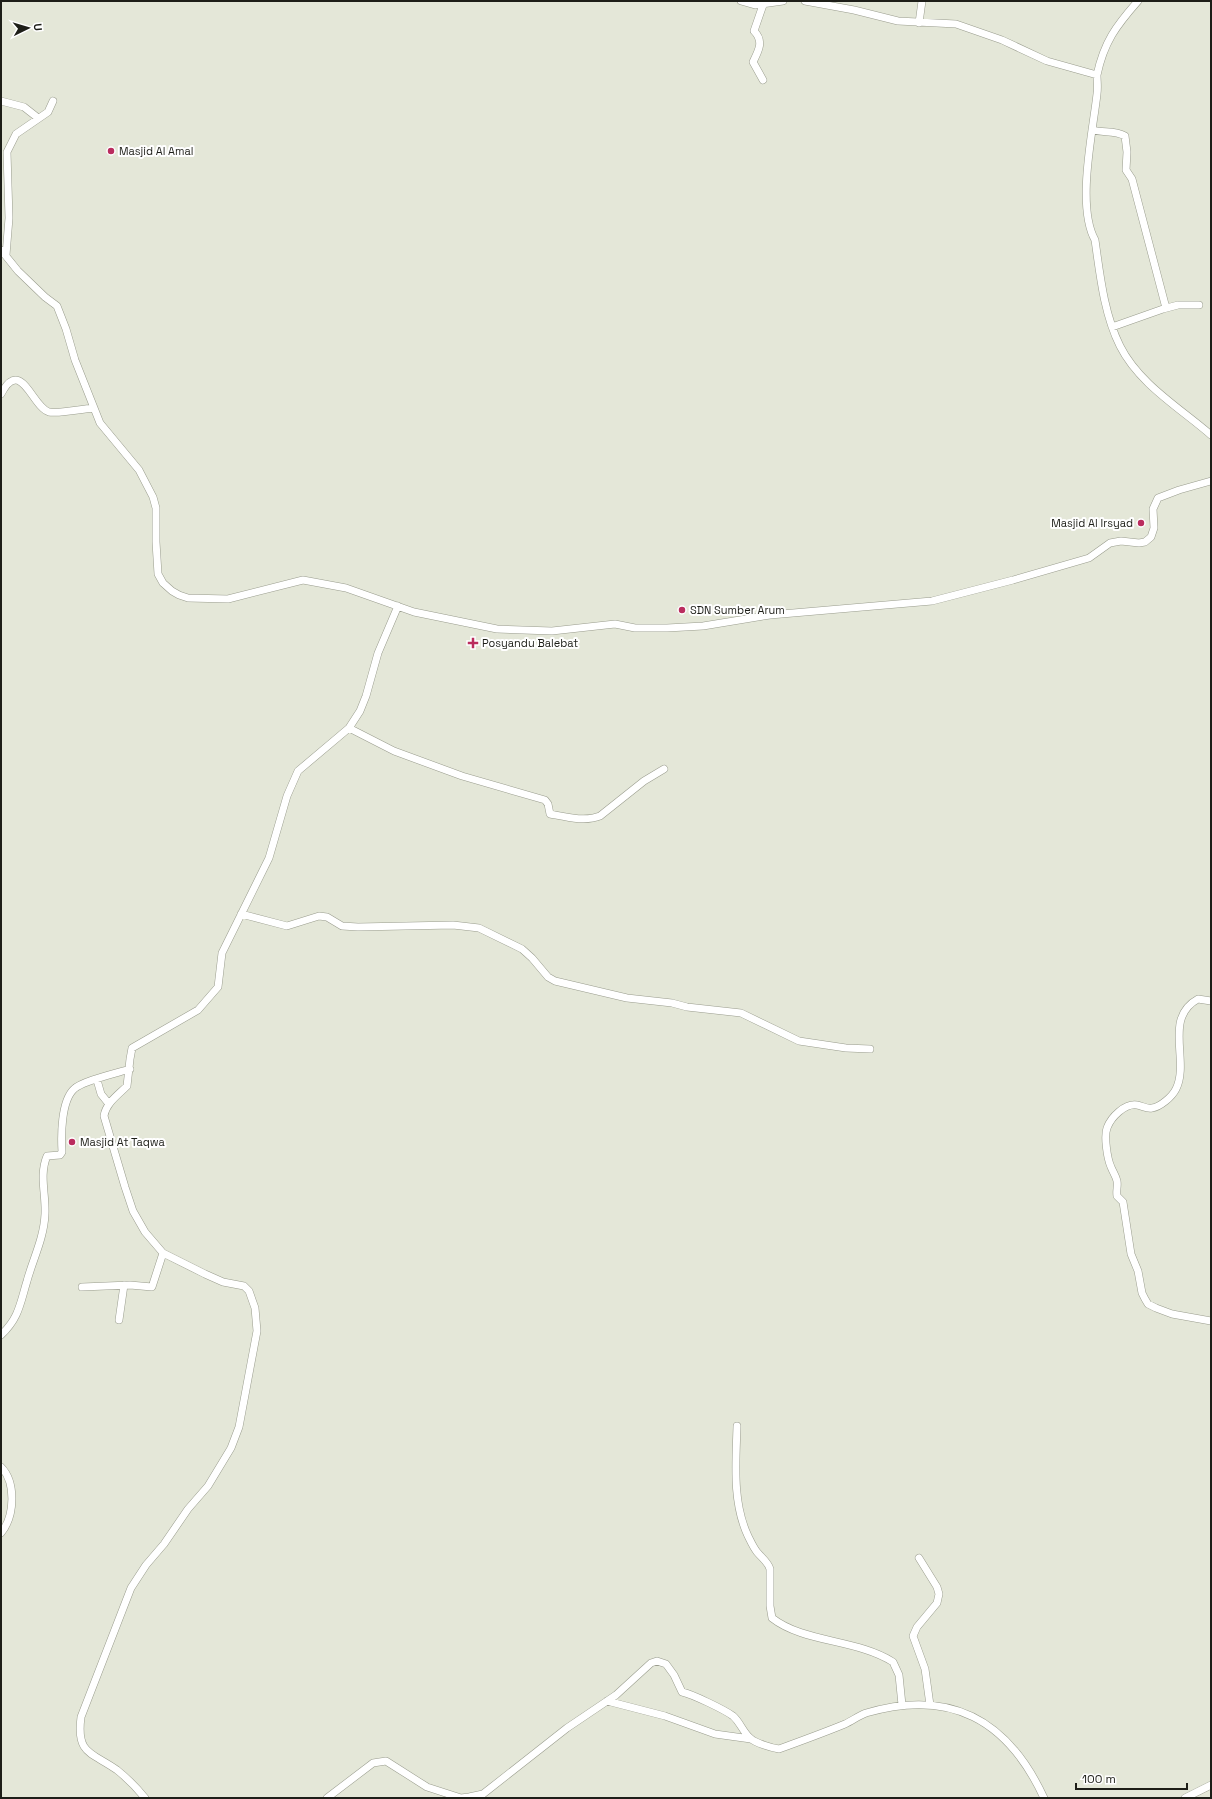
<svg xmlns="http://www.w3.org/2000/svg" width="1212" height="1799" font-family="'Space Grotesk',sans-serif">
	<rect width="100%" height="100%" fill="#e4e7d8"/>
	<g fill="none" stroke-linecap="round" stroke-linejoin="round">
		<defs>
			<path id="minor" d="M741,1l14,4 28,-4
				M805,1l49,9 44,11 58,3 46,16 45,21 50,14c0,6 1,12 0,19 -4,37 -21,112 -2,146 5,35 9,74 25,106 19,38 60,62 91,89
				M919,23l3,-22
				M1097,75c7,-33 19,-49 41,-74
				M763,80l-10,-18c6,-12 11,-21 1,-31l9,-26
				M1,101l23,6 14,11
				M1093,130c10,3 22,0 32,6l2,16 -1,18 6,9 34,129
				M1,250l17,21 27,26 12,9 9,23 9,31 25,63 39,47 14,27 3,11v34l2,32 5,9 9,8 7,4 9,3 40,1 75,-19 43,8 68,24 83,17 55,2 63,-7 20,4h32l36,-2 67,-11 162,-14 81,-21 76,-22 21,-15 11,-2 18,2 6,-1 6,-5 3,-9 -1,-19 5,-11 21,-8 32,-9
				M6,255l3,-37 -2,-66 9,-18 32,-22 5,-11
				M1112,327l51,-18 15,-4h21
				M1,394c20,-38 31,13 48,18 8,2 35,-3 44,-4
				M349,728l45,23 68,25 83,24 3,4 2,10c16,3 35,8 50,2l44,-35 20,-12
				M241,914l46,12 32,-10 8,1 15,9 16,1 95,-2 26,3 43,21 10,9 16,19 7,4 72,17 45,5 15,4 54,6 58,28 47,7 24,1
				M1211,1001l-13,-2c-35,19 -8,62 -22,90 -4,8 -16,18 -24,19 -6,1 -9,-2 -15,-3 -12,-2 -26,12 -30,23 -3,8 0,30 4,39 2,5 5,9 6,14 1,5 -1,10 0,15l6,6 8,52 7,17 4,22 3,6 3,5 8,4 16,6 39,7
				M97,1080l4,14 8,10
				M82,1287l48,-2 22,2 11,-34
				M119,1320l5,-35
				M1,1335c18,-17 19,-31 26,-54 6,-22 17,-43 18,-67 1,-20 -6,-39 2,-58l13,-1 2,-3c-1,-16 -1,-51 12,-63 8,-8 43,-16 56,-20
				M737,1426c-1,36 -5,76 11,110 3,6 5,11 9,16 5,6 11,10 13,17v37l2,12c32,25 85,21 121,44l6,13 3,30
				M1,1467c15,15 14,49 0,66
				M919,1558l18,29 2,7 -2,9 -20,24 -4,9 12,33 5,36
				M607,1701l58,15 50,18 36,5
				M145,1798c-8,-10 -18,-20 -28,-28 -25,-18 -41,-15 -36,-53l50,-129 15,-23 18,-21 24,-35 20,-23 23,-38 8,-21 18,-96 -2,-23 -6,-17 -5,-5 -21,-4 -18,-8 -42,-21 -18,-21 -12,-21 -8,-24 -21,-71c2,-13 14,-21 23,-30l3,-27 2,-11 66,-38 20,-23 4,-34 47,-95 18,-62 11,-25 51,-43 11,-17 6,-15 12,-43 20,-47
				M327,1798l46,-35 13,-2 41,26 34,11 8,-1 14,-3 84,-66 49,-33 35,-32 6,-2 9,3 8,11 8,17c10,2 43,18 51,24 7,6 10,16 17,22 5,5 22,10 29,11 22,-8 44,-16 66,-25 7,-3 13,-8 21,-11 85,-25 142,7 178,85
				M1185,1798l26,-13"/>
		</defs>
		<use href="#minor" stroke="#999c8d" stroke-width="8"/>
		<use href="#minor" stroke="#fff" stroke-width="7"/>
	</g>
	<g fill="#ba2c5e" stroke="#fff" stroke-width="1.5">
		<circle cx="111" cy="151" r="4"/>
		<circle cx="1141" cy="523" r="4"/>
		<circle cx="682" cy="610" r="4"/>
		<path d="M471 637h4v4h4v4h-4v4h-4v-4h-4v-4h4z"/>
		<circle cx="72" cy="1142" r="4"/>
	</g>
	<g text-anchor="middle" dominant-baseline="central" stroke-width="4" stroke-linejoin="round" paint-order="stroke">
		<g font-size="11" fill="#1d1e18" stroke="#fff" text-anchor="start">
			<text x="119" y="151">Masjid Al Amal</text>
			<text x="1133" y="523" text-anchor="end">Masjid Al Irsyad</text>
			<text x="690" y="610">SDN Sumber Arum</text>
			<text x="482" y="643">Posyandu Balebat</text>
			<text x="80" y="1142">Masjid At Taqwa</text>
		</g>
	</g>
	<rect width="1212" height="1799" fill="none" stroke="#1d1e18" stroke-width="4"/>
	<g transform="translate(28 28) rotate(85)" stroke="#ffffff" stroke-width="3" paint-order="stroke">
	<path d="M0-3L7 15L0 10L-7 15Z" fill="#1d1e18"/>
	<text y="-6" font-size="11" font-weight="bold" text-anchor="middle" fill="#1d1e18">U</text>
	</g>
	<path d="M1076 1783v6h111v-6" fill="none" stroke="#1d1e18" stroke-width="2"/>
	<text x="1082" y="1783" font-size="12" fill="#1d1e18" stroke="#ffffff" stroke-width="3" paint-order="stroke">100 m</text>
</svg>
